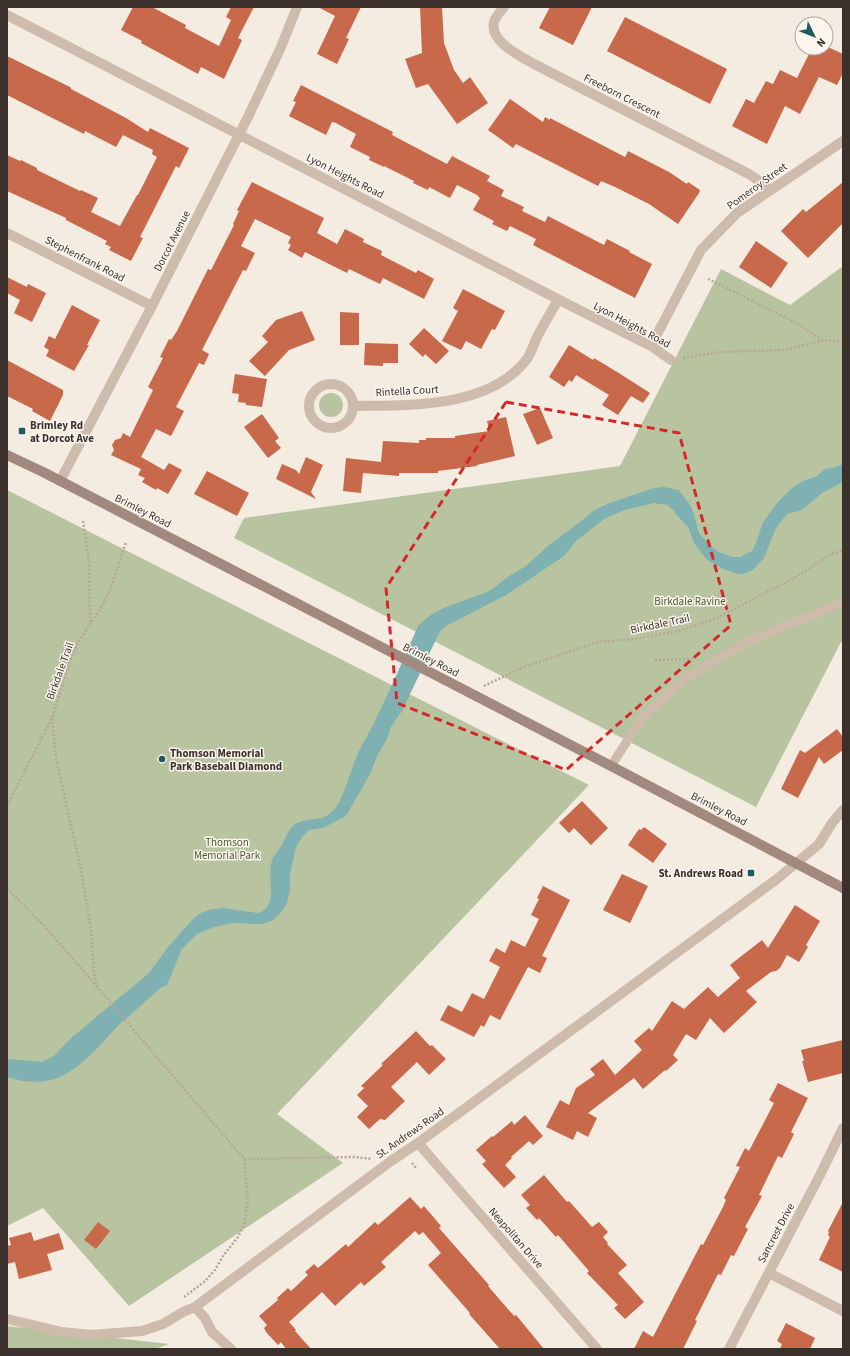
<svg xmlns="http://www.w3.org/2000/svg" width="850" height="1356" font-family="'Source Sans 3',sans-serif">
	<rect width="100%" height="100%" fill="#f4ebe1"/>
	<path fill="#b8c4a0" d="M843,266v376h-2l-85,165 -522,-269 10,-20 376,-52 101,-197 69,36z
		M319 405a12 12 0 1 1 24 0a12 12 0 1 1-24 0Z
		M7,490l582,295 -312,329 66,49 -214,143 -86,-98 -36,18z
		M7,1326l162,18 -14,5h-148z"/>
	<path fill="#7fb0b2" d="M843,464v18l-21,11 -20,17 -15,4 -11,14 -12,30 -11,12 -9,4h-5l-16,-5 -17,-10 -12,-16 -9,-24 -18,-14 -13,-2 -29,7 -21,9 -28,22 -12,15 -9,6 -49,33 -60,31 -6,5 -38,80 -11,16 -5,14 -8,13 -8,20 -24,42 -23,12 -14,2 -7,7 -6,10 -6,27v15l-3,14 -4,7 -10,10 -7,3 -7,1 -25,-1 -20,4 -17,7 -16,16 -8,21 -6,14 -5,2c-15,13 -30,26 -44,39 -15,15 -30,35 -49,46 -17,12 -43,12 -62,5v-18l35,3 12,-6 16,-17 79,-66 19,-26 25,-28 6,-5 9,-4 15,-2 35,5c23,-5 6,-41 16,-57 1,-2 4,-4 5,-7 6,-7 7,-17 14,-23 14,-12 33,0 45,-22 9,-16 13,-35 20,-51 5,-11 12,-21 17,-32 15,-31 29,-63 43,-95l11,-10 17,-9 41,-15 8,-5 14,-11 17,-10 23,-21 31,-23 13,-11 14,-7 47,-16 10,-1 15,3 13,18 7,25 5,6 8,8 7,5 14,5h7l12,-6 4,-8 7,-21 15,-20 13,-13 10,-7 16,-6 8,-7 11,-2z"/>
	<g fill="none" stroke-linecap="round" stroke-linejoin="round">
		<path stroke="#7fb0b2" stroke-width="4.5" d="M677,512l11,12"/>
	</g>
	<path fill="#c8694b" d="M133,7h19l34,18 -1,3 34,18 12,-26 -5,-3 5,-10h23l-16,31 4,2 -18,39 -23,-12 -3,7 -57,-31 1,-2 -21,-11z
		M318,7h43l-15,31 3,1 -12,25 -20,-10 18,-38z
		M420,7h22l2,36 10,27 9,13 7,-6 18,26 -31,21 -29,-40 -12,4 -11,-29 17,-6z
		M550,7h42l-19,38 -34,-17z
		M625,17l102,52 -17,35 -103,-53z
		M812,48h18l13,6v19l-6,12 -18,-8 -19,37 -15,-8 -18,38 -35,-18 14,-27 8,4 12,-22 7,3 7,-14 17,8z
		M7,56l63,31 1,1v1l55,29 22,14 2,-4 39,20 -10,20 -3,-2 -36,71 3,1 -12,23 -22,-11 2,-3 -6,-3 2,-3 -41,-21v-2l-59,-27v-36l13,6 1,-1 16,8v2l43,21 1,-1 17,8 -7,14 29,14 17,-31h1l19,-38 -5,-3 1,-4 -30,-15 -7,12 -31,-16 -1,3 -77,-39z
		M301,85l92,47 -1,3 55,29 5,-8 38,20 -3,5 17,9 -3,6 23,11 -2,4 23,11 3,-6 56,29 3,-6 23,12 -1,1 23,12 -17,34 -102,-53 3,-6 -26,-13 -3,5 -15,-7 2,-3 -21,-11 7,-12 -3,-3 -20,-10 -7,13 -21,-11 -1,3 -15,-7 1,-2 -30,-15v1l-15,-7 1,-3 -20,-10 6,-13 -20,-11 -4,-1 -6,13 -37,-19 7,-14 -3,-1z
		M510,99l33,23 2,-5 5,3v-2l75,39 3,-6 41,21 18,12 1,-2 12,8 -1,3 -21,31 -29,-20 -34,-17 -14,-6 -3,5 -82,-42 -3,4 -25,-18z
		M252,182l72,36 -7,15 20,11 8,-15 19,10 -1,3 19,9 -1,4 35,18 2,-3 16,9 -10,20 -41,-21 -3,6 -31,-15 -2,4 -42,-21 -3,6 -14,-8 3,-5 -3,-2 3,-6 -36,-18 -14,27 14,7 -9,18 -3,-1 -41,80 7,4 -5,11 -5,-2 -23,44 8,4 -13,25 -15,-7 -15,28 23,13 5,-7 13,7 -14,24 -11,-6 -1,2 -14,-8 3,-4 -7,-3 3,-6 -30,-14 3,-5 -2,-5 3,-5 6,-2 2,-5 7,4 23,-47 -5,-3 15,-29 -3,-1 9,-18 2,1 6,-9 31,-62 3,1 23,-45 -1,-1 6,-13 -2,-1z
		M843,182v41l-35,35 -27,-27 22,-22 3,3z
		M756,241l32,22 -17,25 -32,-21z
		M7,277l20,10 1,-3 18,9 -14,29 -18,-9 6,-13 -13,-7z
		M463,289l42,22 -10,19 -3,-1 -11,20 -15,-8 -5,9 -19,-9 16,-30 -5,-3z
		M72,305l28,15 -13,25h2l-15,26 -28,-15 3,-6 -5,-3 5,-11 6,3z
		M302,311l13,29 -26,10 -24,26 -16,-15 19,-19 -6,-6 14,-16z
		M340,312l19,1v32h-19z
		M424,328l25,23 -13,13 -11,-10 -2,3 -14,-13z
		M365,343l33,1v19h-15v3l-19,-1z
		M569,345l24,15 1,-2 28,17 28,18 -7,10 -12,-7 -13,19 -16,-10 7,-10 -33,-20 -4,7 -3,-2 -5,7 -15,-10z
		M7,360l56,30v5l-13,26 -18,-10 1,-2 -26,-13z
		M235,374l32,5 -5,28 -16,-2v-2l-8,-1 1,-8 -7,-1z
		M540,408l13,30 -16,7 -14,-31z
		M262,414l17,24 -4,3 6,7 -13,10 -24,-31z
		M506,417l9,39 -38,9v1l-39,5v2h-39v3l-36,-3 -2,20 -18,-2 3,-33 35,4 2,-21 36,2v-3h7v-2h29v-2l34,-5 -2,-10z
		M306,457l17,8 -12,27 5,7 -40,-20 6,-15 14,6 3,4z
		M207,471l42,22 -12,23 -43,-22z
		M837,729l6,8v13l-19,14 -5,-7 -21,41 -17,-9 19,-39 5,3z
		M582,801l26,27 -17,17 -17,-17 -5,5 -10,-10z
		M644,827l23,17 -14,19 -25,-18 11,-16 2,1z
		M622,874l26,12 -18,37 -27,-13z
		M543,886l27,14 -28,56 5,2 -7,15 -12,-6 -28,53 -10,-5 -6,12 -3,-2 -7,12 -34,-17 8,-15 14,7 10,-19 12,6 16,-32 -11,-6 7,-13 9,5 6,-13 14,7 14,-28 -8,-4 8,-16 -2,-1z
		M795,905l25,16 -14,24 2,2 -9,15 -12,-7 -7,13 -4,3 -5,1 -25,19 11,11 -33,31 -14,-15 -14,22 -10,-6 -13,21 5,5 -12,11 -1,-1 -22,19 -9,-11 -46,35 9,5 -9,19 -11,-6 -4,9 -27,-13 14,-27 9,5 7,-17 19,-13 -5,-6 13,-10 12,16 27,-25 -8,-9 15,-13 3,3 20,-30 12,8 24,-22 10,10 22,-19 -10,-13 32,-25 6,8z
		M416,1031l14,15 2,-1 14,14 -17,16 -12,-13 -26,25 14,14 -20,19 -5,-1 -11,10 -12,-12 11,-11 -11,-11 7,-7 -3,-2 22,-21 -2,-1z
		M843,1040v33l-35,9 -6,-21h2l-3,-11z
		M778,1083l30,15 -17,34 3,2 -12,24 -4,-2 -19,39 3,1 -17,31 3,2 -14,27 -3,-1 -10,20 -3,-1 -23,46 2,1 -14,28h-49l9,-18 10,6 48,-93 2,1 20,-38 3,-7 -2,-2 16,-31 -4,-1 9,-18 4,3 25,-48 -5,-3z
		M525,1115l18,21 -10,9 -4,-4 -18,16 1,1 -7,7 11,12 -12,11 -22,-24 4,-3 -10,-11 16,-14 1,1 19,-16 2,4z
		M544,1175l23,27 2,-1 23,26 7,-5 9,10 -5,5 5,6 -1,1 20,21 -9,8 26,29 -19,17 -11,-11 4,-3 -31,-32 2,-2 -31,-36 -2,2 -17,-19 -2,2 -11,-12 4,-3 -9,-10z
		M410,1197l11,12 3,-3 17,20 -2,2 50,57 -1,1 26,30 2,-1 28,34h-44l-31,-35 1,-1 -42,-48 13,-12 -18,-21 -4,3 -4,-4 -34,31 5,5 -22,19 -3,-4 -26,24 -13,-14 -33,30 7,8 -1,1 16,18h-25l-5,-7 -3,3 -12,-13 -2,-4 3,-3 -8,-9 19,-16 -1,-2 11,-10 3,3 17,-16 -3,-3 9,-8 4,4 28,-24 2,3 27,-25 3,3z
		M843,1202v70l-24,-12 11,-23 -2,-2 1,-3 -1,-1z
		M98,1222l12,9 -14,18 -12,-9z
		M31,1232l3,9 25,-8 5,16 -17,5 5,16 -33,9 -4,-17 -8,2v-18l4,-1 -2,-7z
		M786,1323l29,15 -5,11h-30l2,-5 -5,-3z"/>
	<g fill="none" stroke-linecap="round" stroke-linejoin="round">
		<path stroke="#b9a596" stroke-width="2.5" stroke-dasharray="2 2" stroke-linecap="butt" d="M708,279l88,44 27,17
			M683,358l37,-6 64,-2 40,-10 19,2
			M83,521l6,40 1,61
			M655,660l37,-1
			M484,686l40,-19 74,-25 35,-3 45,-8 39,-13 75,-39 38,-24 13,-5
			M52,718l4,40 26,117 9,55 3,42 3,15 147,172 111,-2 17,2
			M7,806l45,-88 18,-57 8,-19 25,-37 9,-20 14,-43
			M7,888l41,42 49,57
			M412,1163l4,5
			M184,1297l20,-15 11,-12 8,-14 15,-19 6,-12 4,-23 -4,-43"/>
		<path stroke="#cdbbac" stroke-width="9" d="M611,766l31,-48 41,-38 62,-37 98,-41"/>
		<path stroke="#cdbbac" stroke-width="10" d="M504,7c-3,4 -9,10 -10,15 -5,20 27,34 40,42l215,110 21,15
			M7,15l568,293 76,38 20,14
			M7,233l145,73
			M651,346l50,-96 36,-37 106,-72
			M309 406a22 22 0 1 1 44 0a22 22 0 1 1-44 0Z
			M353,406c56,-1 136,3 174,-47 4,-6 7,-15 10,-22 7,-13 14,-25 21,-37
			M418,1143l179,206
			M769,1273l74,38
			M195,1307l10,11 7,14 19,17
			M7,1319l55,13 29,3 51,-4 21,-7 20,-12 12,-5 196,-146 27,-18 359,-264 42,-35 13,-21 11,-13
			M729,1349l91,-174 23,-47"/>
		<path stroke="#cdbbac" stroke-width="10" d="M60,481l92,-175 96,-189 33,-70 16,-40"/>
		<path stroke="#a18a7d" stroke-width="10" d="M7,455l36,17 568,294 232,122"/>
	</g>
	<path fill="none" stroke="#d62828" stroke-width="3" stroke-dasharray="8 5" stroke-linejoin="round" d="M506,402l173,31 52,192 -165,145 -169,-67 -11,-115z"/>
	<g fill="#1f5a5e" stroke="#fbf5ee" stroke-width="1.5">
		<rect x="18" y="427" width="8" height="8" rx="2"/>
		<circle cx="162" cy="759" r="4"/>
		<rect x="747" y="869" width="8" height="8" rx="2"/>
	</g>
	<g text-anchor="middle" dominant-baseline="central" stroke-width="3" stroke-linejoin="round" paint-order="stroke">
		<g font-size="11" fill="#3b302b" stroke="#fbf5ee">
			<text transform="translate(622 96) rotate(27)">Freeborn Crescent</text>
			<text transform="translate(345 176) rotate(27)">Lyon Heights Road</text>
			<text transform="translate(757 186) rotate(-36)">Pomeroy Street</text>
			<text transform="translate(172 241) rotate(-63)">Dorcot Avenue</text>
			<text transform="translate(85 259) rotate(27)">Stephenfrank Road</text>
			<text transform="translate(632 325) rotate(28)">Lyon Heights Road</text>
			<text transform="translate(407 391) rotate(-3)">Rintella Court</text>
			<text transform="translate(143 511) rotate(27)">Brimley Road</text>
			<text transform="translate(660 624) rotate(-12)">Birkdale Trail</text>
			<text transform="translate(431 660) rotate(27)">Brimley Road</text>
			<text transform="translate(60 671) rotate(-70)">Birkdale Trail</text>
			<text transform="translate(719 809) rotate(27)">Brimley Road</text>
			<text transform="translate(410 1133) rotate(-35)">St. Andrews Road</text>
			<text transform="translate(776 1233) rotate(-62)">Sancrest Drive</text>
			<text transform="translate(516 1238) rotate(49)">Neapolitan Drive</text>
		</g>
		<g font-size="11" font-weight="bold" fill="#3b302b" stroke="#fbf5ee" text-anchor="start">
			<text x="30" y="425">Brimley Rd<tspan x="30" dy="13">at Dorcot Ave</tspan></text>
			<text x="170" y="753">Thomson Memorial<tspan x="170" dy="13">Park Baseball Diamond</tspan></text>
			<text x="743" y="873" text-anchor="end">St. Andrews Road</text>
		</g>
		<g font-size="11" fill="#4a5a2e" stroke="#fbf5ee">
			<text x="690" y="601">Birkdale Ravine</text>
			<text x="227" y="842">Thomson<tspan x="227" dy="13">Memorial Park</tspan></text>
		</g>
	</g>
	<rect width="850" height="1356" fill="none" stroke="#3b302b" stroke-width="16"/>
	<g transform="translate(814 36) rotate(133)"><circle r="19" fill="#fbf5ee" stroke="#aea6a0"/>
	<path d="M0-3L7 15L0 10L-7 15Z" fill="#1f5a5e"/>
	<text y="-6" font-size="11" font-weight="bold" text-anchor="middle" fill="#3b302b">N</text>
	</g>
</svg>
